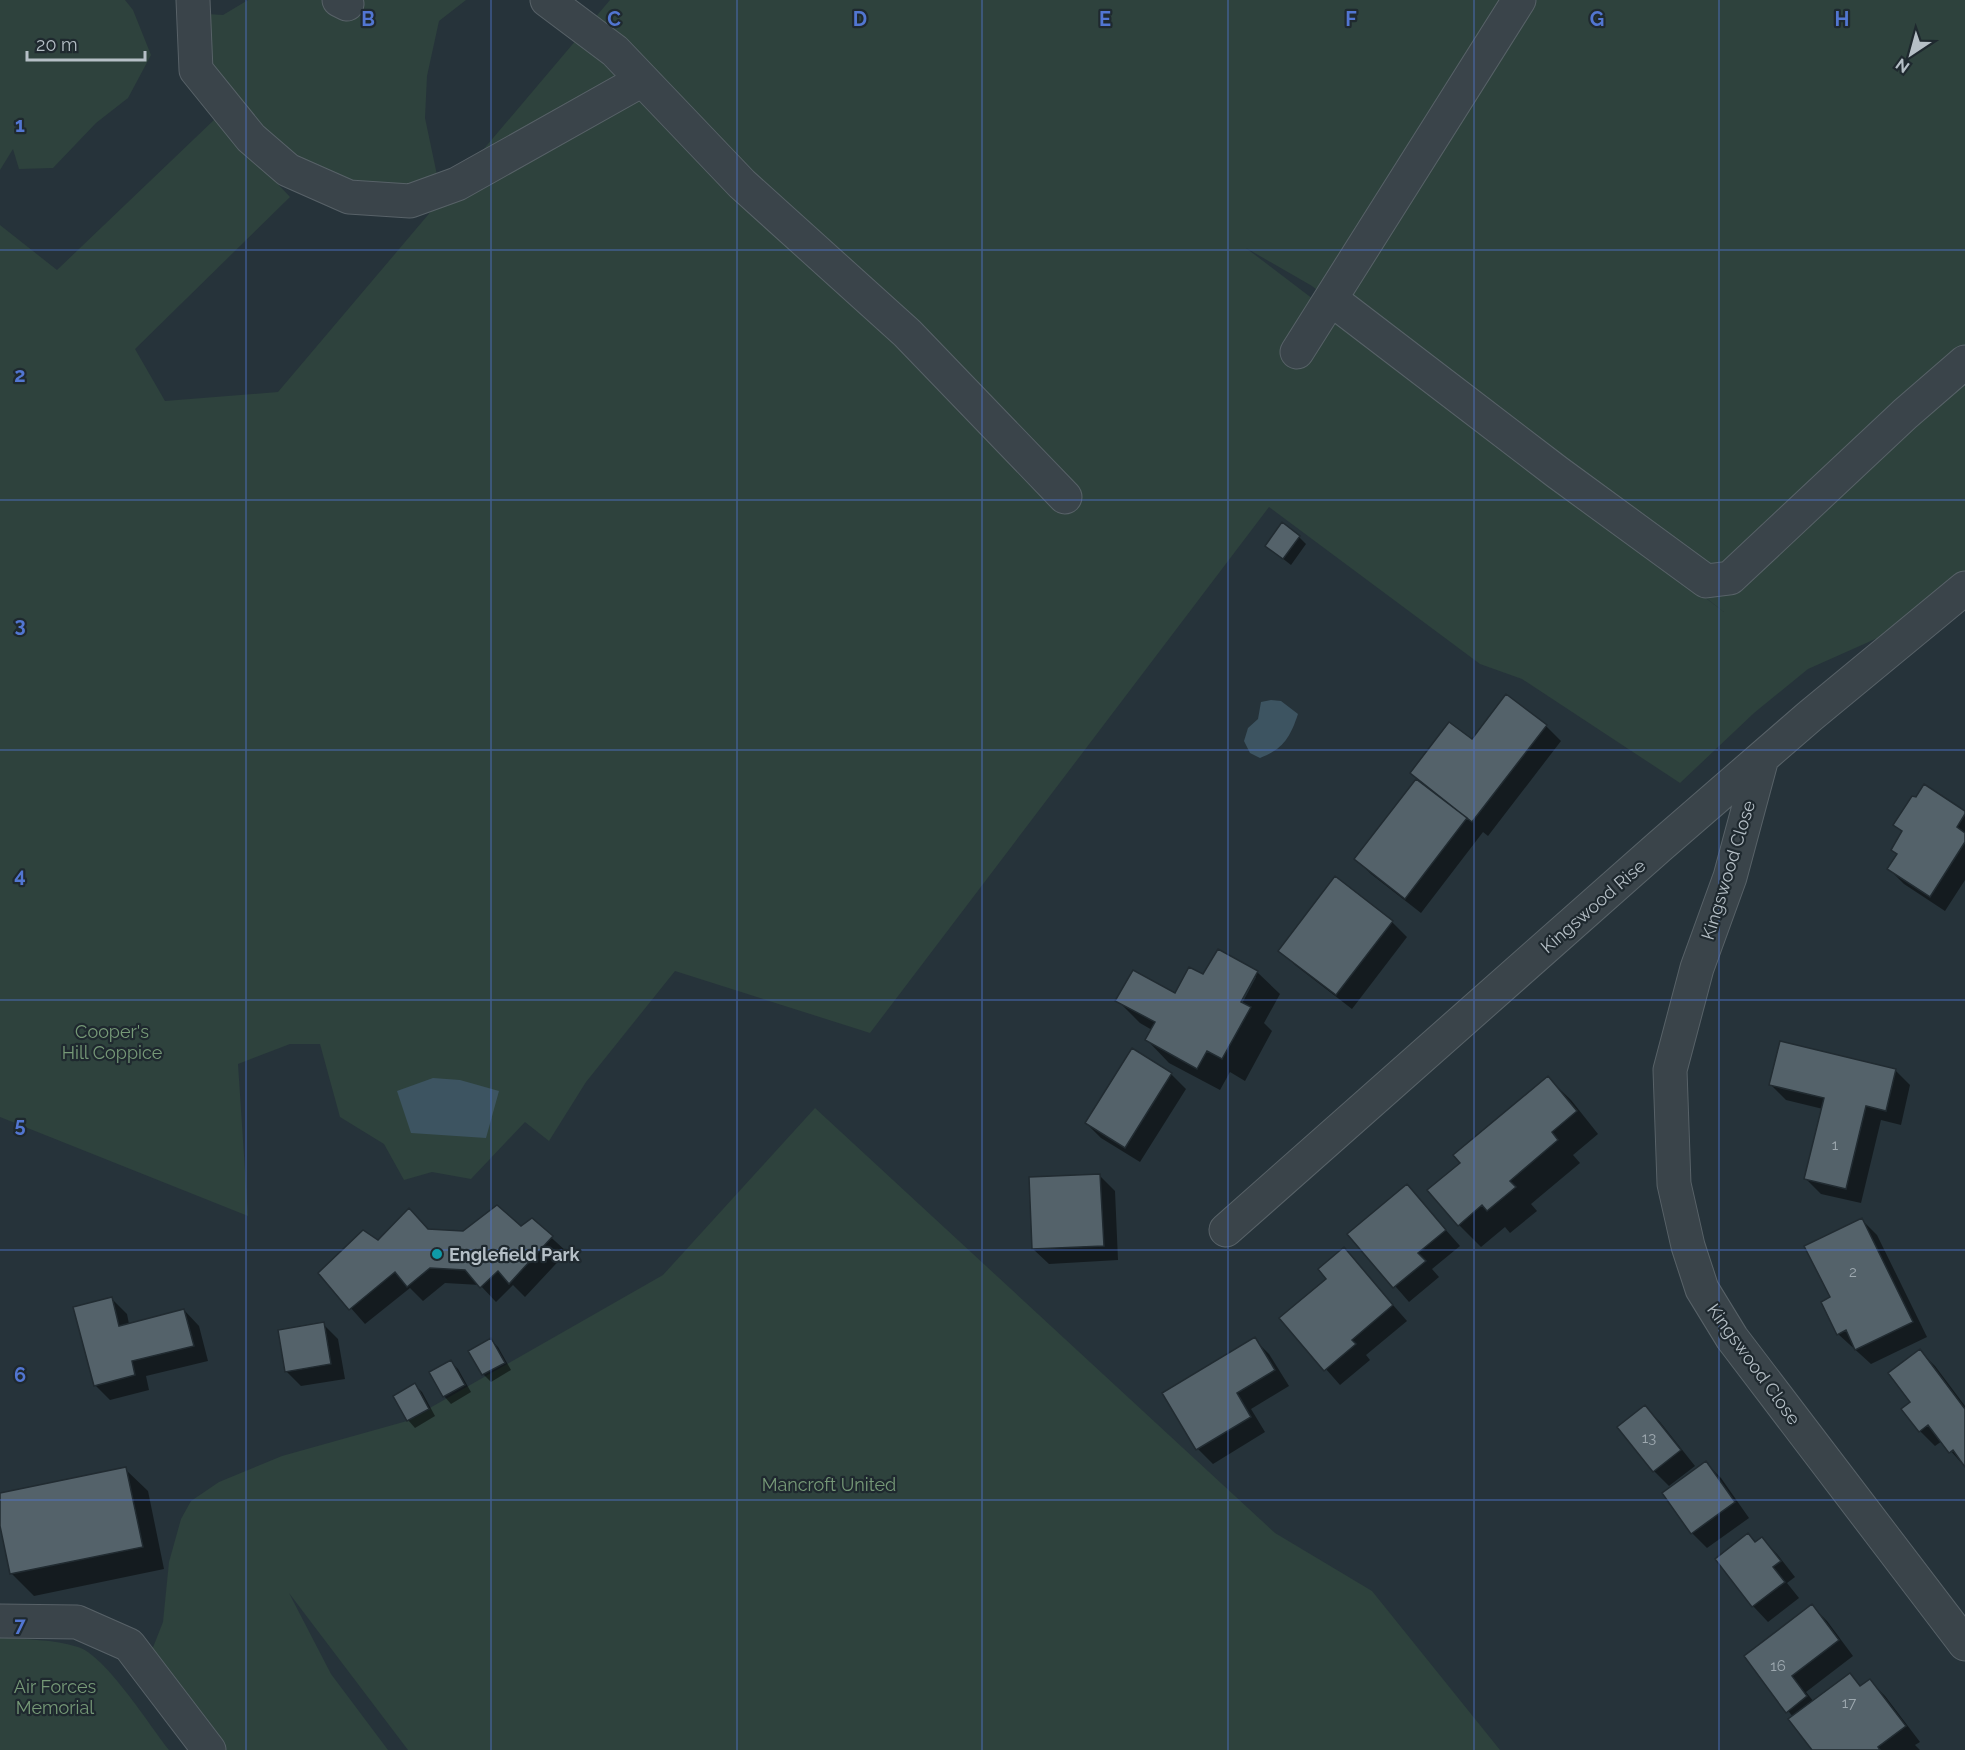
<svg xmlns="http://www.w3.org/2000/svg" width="1965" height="1750" font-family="Raleway,sans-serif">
	<rect width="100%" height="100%" fill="#26333a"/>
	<path fill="#2e423d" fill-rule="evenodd" d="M0,0h125l8,10 18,45 -23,43 -32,25 -43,45 -34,1 -6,-20 -13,21z
		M248,0h218l-27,21 -12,55 -2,42 12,57 -51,16 -91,-29 -72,-67 -17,-47 1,-34 16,1z
		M610,0h1355v599l-157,70 -54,44 -74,70 -158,-104 -42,-15 -211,-157 -399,526 -195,-62 -89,111 -37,59 -24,-19 -54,57 -39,-7 -28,8 -20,-36 -44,-27 -20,-73h-30l-52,20 10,152 -248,-99v-892l57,45 159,-152 74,79 -155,152 30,52 113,-9zM1246,248l66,38 412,326z
		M815,1108l460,425 97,58 128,159h-1092l-119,-157 42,81 57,76h-167l-69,-100 11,-28 6,-60 12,-43 10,-18 28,-19 63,-26 125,-35 256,-146z
		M0,1637c25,3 54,2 78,10 27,8 72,79 91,103h-169z"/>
	<path fill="#3d5461" d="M1271,700l10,1 17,13c-8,24 -15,35 -38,44l-10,-5 -6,-12 4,-13 10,-9 3,-17z
		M433,1078l27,2 39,11 -13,47 -75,-5 -14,-42z"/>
	<path fill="#0007" fill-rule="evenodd" d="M1299,537l7,7 -15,21 -24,-19z
		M1546,726l15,15 -73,95 -5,-4 -62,81 -50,-39 -15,-15 61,-80 -5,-6 60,-32z
		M1965,812v68l-20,31 -41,-27 -15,-15 9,-14 -6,-5 11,-17 -8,-8z
		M1392,922l15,15 -55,72 -57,-44 -15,-15z
		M1257,972l23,22 -16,29 8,8 -27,50 -15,-9 -10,18 -51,-27 -22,-23 5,-10 -12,-7 -23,-23 59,-5 28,-19zM1253,977h3l-17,32 -3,-1z
		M1895,1070l15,15 -9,40 -20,-5 -20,83 -40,-9 -15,-15 17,-70 -37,-9 -15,-15z
		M1171,1074l15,15 -46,73 -39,-24 -15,-15z
		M1548,1078l23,22 27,34 -25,21 7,8 -49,41 6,7 -27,22 -5,-6 -24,20 -22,-22 3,-62z
		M1099,1175l16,16 3,69 -69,4 -16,-15z
		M1407,1186l53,60 -28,23 7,8 -30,25 -59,-68z
		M532,1220l35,32 -42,45 -12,-12 -17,17 -16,-17 -35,-2 -22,18 -13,-13 -45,36 -45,-51 58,-31 51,-11 35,2 57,-5z
		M1862,1220l15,15 50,102 -56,27 -33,-30 -6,-36z
		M1344,1249l63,72 -41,34 4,5 -30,25 -59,-67 47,-39z
		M112,1299l15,15 2,10 55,-14 15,16 9,35 -62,15 3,14 -39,10 -15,-15z
		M323,1324l15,15 7,40 -44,7 -15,-15z
		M1254,1339l15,15 20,32 -38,23 14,23 -52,32 -15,-15z
		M491,1340l7,7 13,23 -20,12 -8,-8 -12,-23z
		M1920,1351l15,15 30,40v61l-23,-26 -7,5 -15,-15 -7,-29z
		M451,1362l7,7 13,23 -20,12 -7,-8z
		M415,1385l7,7 13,24 -20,12 -7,-8z
		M1645,1407l15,15 35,44 -26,20 -15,-15z
		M1706,1463l15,15 28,40 -42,30 -15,-15z
		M125,1469l23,22 16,78 -130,27 -22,-22 -12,-55v-24z
		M1762,1539l15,15 18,23 -8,6 12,15 -31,24 -15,-16 -36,-47z
		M1812,1606l15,15 26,35 -47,36 8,10 36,-27 12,12 8,-6 15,15 35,46 -5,3 5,5h-106l-21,-33 -47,-60z"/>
	<path fill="#54626a" stroke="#212b31" stroke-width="1.5" d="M1282,522l18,14 -17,23 -18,-13z
		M1506,694l41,31 -75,97 -62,-49 39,-51 23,17z
		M1416,779l51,39 -62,81 -51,-40z
		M1924,784l41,27v3l-8,13 8,6v9l-35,55 -43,-28 10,-15 -6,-4 11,-19 -9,-6 19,-29 4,1z
		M1335,876l58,45 -57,74 -58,-44z
		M1218,949l40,22 -17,31 10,5 -29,52 -15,-8 -10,18 -52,-29 10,-18 -40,-21 18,-31 42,23 14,-26 14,7z
		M1780,1041l116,28 -10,42 -20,-5 -20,83 -42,-10 20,-81 -55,-13z
		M1132,1048l40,25 -47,75 -40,-25z
		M1548,1076l29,35 -25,21 6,8 -48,41 6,6 -29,24 -5,-6 -24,21 -31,-36 33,-27 -7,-8z
		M1100,1174l4,72 -72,3 -3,-72z
		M1407,1184l39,46 -28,23 8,8 -33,27 -46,-54z
		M497,1205l24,21 11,-8 21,18 -44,48 -11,-13 -18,17 -15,-18 -35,-2 -23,19 -12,-15 -46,38 -31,-37 45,-43 15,10 31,-32 19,21 35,2z
		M1862,1218l51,104 -58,28 -9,-20 -9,5 -16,-33 9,-5 -26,-51z
		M1344,1247l49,58 -41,35 4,4 -32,27 -45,-53 47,-39 -8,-10z
		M112,1297l7,29 65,-17 10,37 -62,15 3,14 -41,11 -21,-79z
		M324,1322l7,42 -46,8 -7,-42z
		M1255,1337l20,33 -38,23 14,24 -55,33 -34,-57z
		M491,1338l14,25 -23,12 -14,-24z
		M1920,1349l45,60v58l-12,-17 -4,3 -21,-28 -9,7 -18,-23 9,-7 -22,-29z
		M451,1360l14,25 -22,12 -14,-25z
		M415,1383l14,26 -22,12 -14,-25z
		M1645,1405l36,45 -28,22 -36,-45z
		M1706,1461l29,41 -44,32 -29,-41z
		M126,1467l17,80 -133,27 -10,-48v-33z
		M1748,1533l7,9 7,-5 19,24 -8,6 12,15 -33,25 -37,-48z
		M1812,1604l27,36 -47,36 15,20 -21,17 -42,-57z
		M1850,1673l10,13 10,-7 36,47 -28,21 2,3h-68l-24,-31z"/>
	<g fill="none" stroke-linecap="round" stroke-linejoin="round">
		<defs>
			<path id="minor" d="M193,0l3,70 55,68 37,32 61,27 61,4 47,-17 185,-104
				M339,0l8,4
				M547,0l68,51 127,133 165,149 158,164
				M1331,299l226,173 149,109 24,-3 175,-164 60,-52
				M1297,352l222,-352
				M1762,758l-32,119 -33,91 -27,102 4,114 14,62 14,43 30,49 233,306
				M1226,1230l434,-384 150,-130 155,-128
				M0,1621l77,1 52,23 80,105"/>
		</defs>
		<use href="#minor" stroke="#586268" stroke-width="35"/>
		<use href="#minor" stroke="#3a444a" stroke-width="33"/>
	</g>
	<path fill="none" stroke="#5276d2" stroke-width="1.5" stroke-opacity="0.55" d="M246,0v1750M491,0v1750M737,0v1750M982,0v1750M1228,0v1750M1474,0v1750M1719,0v1750M0,250h1965M0,500h1965M0,750h1965M0,1000h1965M0,1250h1965M0,1500h1965"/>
	<circle fill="#0f9aa8" stroke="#1f292f" stroke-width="2" cx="437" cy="1254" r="6"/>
	<g text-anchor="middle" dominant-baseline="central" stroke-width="4.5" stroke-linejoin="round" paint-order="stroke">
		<g font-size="15" fill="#9da8af">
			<text x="1835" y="1145">1</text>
			<text x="1853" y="1272">2</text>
			<text x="1649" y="1438">13</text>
			<text x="1778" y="1666">16</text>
			<text x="1849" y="1703">17</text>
		</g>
		<g font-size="18" fill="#b5bfc6" stroke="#1f292f">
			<text transform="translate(1728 870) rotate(-73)">Kingswood Close</text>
			<text transform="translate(1593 906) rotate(-41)">Kingswood Rise</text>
			<text transform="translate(1754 1364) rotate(54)">Kingswood Close</text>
		</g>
		<g font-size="18" fill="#769977" stroke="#1f292f">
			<text x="112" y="1031">Cooper's<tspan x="112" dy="21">Hill Coppice</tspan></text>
			<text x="829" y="1484">Mancroft United</text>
			<text x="55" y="1686">Air Forces<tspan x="55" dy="21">Memorial</tspan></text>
		</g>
		<g font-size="18" font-weight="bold" fill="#b5bfc6" stroke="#1f292f" text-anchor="start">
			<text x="449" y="1254">Englefield Park</text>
		</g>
	</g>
	<g font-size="20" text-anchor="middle" font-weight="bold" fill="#5276d2" stroke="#1f292f" stroke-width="4.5" stroke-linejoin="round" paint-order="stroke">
		<text x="368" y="26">B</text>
		<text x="614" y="26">C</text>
		<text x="860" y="26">D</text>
		<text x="1105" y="26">E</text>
		<text x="1351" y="26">F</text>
		<text x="1597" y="26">G</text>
		<text x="1842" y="26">H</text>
		<text x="20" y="132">1</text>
		<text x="20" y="382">2</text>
		<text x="20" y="632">3</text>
		<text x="20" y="882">4</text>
		<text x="20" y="1132">5</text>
		<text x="20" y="1382">6</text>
		<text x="20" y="1632">7</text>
	</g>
	<g transform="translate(1911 54) rotate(216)" stroke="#1f292f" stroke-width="4.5" paint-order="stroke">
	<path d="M0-4.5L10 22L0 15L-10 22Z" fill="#b5bfc6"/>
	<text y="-9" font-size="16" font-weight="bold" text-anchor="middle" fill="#b5bfc6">N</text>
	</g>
	<path d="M27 51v9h118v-9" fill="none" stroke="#b5bfc6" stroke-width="3"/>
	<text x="36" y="51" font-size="18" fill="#b5bfc6" stroke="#1f292f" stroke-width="4.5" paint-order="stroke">20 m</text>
</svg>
